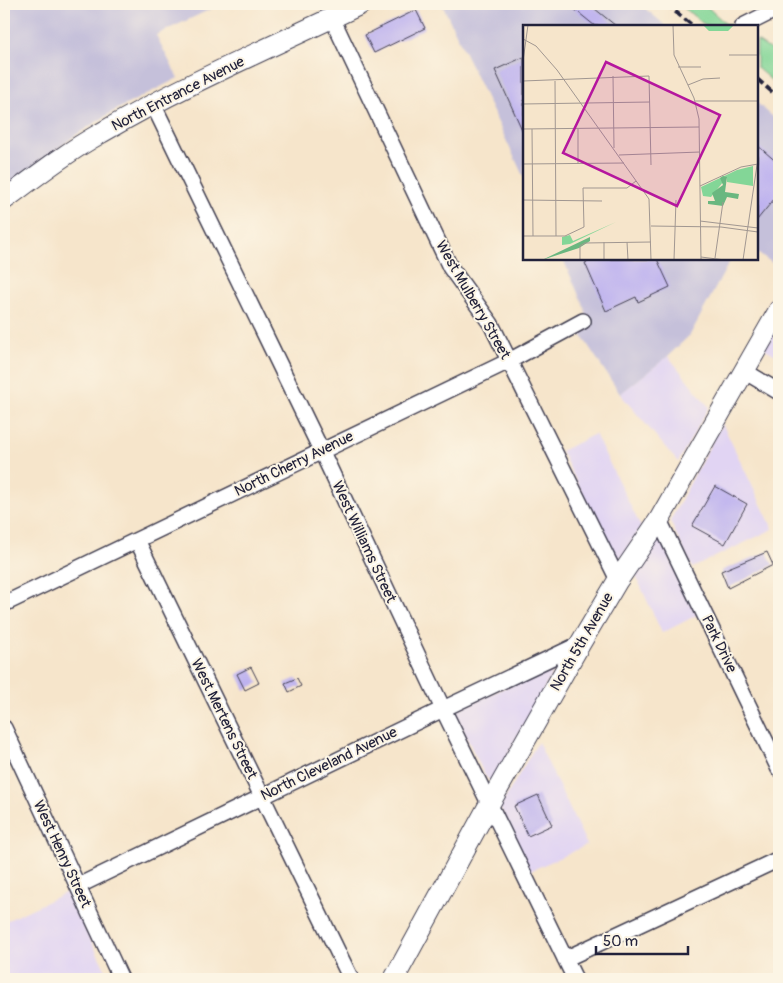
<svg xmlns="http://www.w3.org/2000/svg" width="783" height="983" font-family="Pangolin,sans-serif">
	<rect width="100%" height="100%" fill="#fcf5e5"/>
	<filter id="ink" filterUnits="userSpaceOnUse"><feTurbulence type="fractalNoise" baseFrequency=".02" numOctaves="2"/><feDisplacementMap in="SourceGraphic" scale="10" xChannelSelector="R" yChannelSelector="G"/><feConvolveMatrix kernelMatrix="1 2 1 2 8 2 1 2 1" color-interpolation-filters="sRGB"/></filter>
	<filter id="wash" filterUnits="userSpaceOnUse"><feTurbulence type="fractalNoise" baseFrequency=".0096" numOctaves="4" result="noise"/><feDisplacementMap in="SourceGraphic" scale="20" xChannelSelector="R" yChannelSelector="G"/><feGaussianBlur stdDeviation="1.12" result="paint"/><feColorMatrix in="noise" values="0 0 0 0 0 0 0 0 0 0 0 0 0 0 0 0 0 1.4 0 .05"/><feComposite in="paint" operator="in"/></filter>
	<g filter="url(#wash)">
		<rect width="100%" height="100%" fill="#f6e5cb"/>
		<path fill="#e1d4f3" d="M779,322v35l-15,-9z
			M668,356l41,51 -31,55 -58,-68z
			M722,423l51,106 -81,39 -22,-47z
			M595,434l46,93 -16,27 -4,3h-4l-4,-3 -52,-103z
			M659,540l4,3 34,72 -35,18 -27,-59 16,-28 3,-4z
			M552,666l3,3 -62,112 -4,-1 -4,-4 -28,-59 -1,-5 2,-3z
			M538,742l49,103 -57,26 -30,-64z
			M67,892l43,87h-106v-57z"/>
		<path fill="#c5c0da" d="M4,4h206l1,5 -55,26 22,43 -64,33 -38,24 -72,55z
			M442,4h198l26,22h-142v152z
			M757,103l22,19v146l-22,-16z
			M563,259h168l-41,76 -22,21 -48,38 -42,-64 9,-11 -2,-10z"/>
		<path fill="#83d697" stroke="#527c69" d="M679,4h25l21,19 7,3h-26z
			M757,41l22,14v32l-22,-19z"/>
		<g id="blocks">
			<path fill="#beb2ef" d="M568,4h21l27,22h-21z
				M416,10l9,18 -51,25 -9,-18z
				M524,57v77l-29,-64z
				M757,145l22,19v29l-22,27z
				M594,259h63l13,28 -32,15 -2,-5 -30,14 -21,-48z
				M715,486l32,18 -22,40 -33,-18z
				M767,552l6,13 -45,23 -7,-17z
				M251,667l8,16 -14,7 -8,-16z
				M297,678l4,8 -12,6 -4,-9z
				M538,795l14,30 -24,11 -14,-30z"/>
		</g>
	</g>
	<g filter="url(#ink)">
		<use href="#blocks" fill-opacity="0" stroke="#423f51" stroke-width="1"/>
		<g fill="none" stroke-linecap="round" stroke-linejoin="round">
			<defs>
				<path id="street" d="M332,18l118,249 41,57 127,256
					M743,26l36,-18
					M153,104l168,346 122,259 132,270
					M744,371l35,21
					M659,520l120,249
					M137,540l214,439
					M4,604l505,-243 74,-40
					M4,728l117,251
					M78,886l365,-177 137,-65
					M565,959l214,-100"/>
				<path id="secondary" d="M4,200c31,-23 63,-48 97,-67 83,-49 173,-87 260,-129
					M394,979l96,-176 90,-159 38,-64 41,-60 120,-210"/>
			</defs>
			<use href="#street" stroke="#423f51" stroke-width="18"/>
			<use href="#secondary" stroke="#423f51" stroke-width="22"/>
			<use href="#street" stroke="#fff" stroke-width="15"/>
			<use href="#secondary" stroke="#fff" stroke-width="20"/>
			<path stroke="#22223b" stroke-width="4" stroke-dasharray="8 4" stroke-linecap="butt" d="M666,4l27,22
				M757,79l22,19"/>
		</g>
	</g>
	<g text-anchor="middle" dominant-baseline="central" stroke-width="4" stroke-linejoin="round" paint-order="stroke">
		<g font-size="15" fill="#22223b" stroke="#fcf5e5">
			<text transform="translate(178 94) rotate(-27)">North Entrance Avenue</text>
			<text transform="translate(473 300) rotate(60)">West Mulberry Street</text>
			<text transform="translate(294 464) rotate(-26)">North Cherry Avenue</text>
			<text transform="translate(364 542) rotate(65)">West Williams Street</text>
			<text transform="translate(582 642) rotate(-60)">North 5th Avenue</text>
			<text transform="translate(719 644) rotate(64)">Park Drive</text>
			<text transform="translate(224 719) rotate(64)">West Mertens Street</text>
			<text transform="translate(329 764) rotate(-26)">North Cleveland Avenue</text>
			<text transform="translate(62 854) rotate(65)">West Henry Street</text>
		</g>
	</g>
	<g transform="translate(523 25)">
		<rect width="235" height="235" fill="#f6e5cb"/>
		<path d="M180,0h31l-6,6h-19zM230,141v20l-26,-4v-5l-16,20 -8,-1 -2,-9 36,-17zM93,197l-46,22 -8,1v-8l8,-2 3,6z" fill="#83d697"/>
		<path d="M200,151l4,1 -2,15 14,2 -1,5 -11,-2 -4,9 -15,-2v-3h7l-3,-8 11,-8 -3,-7zM67,212v4l-11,7 -37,12z" fill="#6ab780"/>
		<path fill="none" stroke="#a19791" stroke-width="1" d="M150,0l1,30 20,43 5,21 2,141M0,14l13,7 21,24 92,129 2,61M206,30h29M0,36l5,-36M155,42h23M90,51l1,72M0,56l126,-5 2,89M32,56l1,155M165,60l15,-6 17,-1M172,76h63M0,79l127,-2M0,104l176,-2M9,104l1,107M96,130l81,-3M0,139l101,-1M55,139v-35M177,161l41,-19 17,-3M0,175l79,1M177,196l58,7M128,201l70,1 37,5M0,211h42l19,-9 -1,-39h44l9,-7M81,217v18M104,217l1,18M178,232l24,3M192,233l8,-56M57,235v-14l5,-3 66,-1M151,235l2,-60M220,235l14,-95"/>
		<path fill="#b5179e" fill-opacity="0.15" stroke="#b5179e" stroke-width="2.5" d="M83,37l114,53 -43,91 -114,-53z"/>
		<rect width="235" height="235" fill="none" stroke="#22223b" stroke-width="2.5"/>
	</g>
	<rect width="783" height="983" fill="none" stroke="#fcf5e5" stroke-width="20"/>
	<path d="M596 946v8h92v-8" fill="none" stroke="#22223b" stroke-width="2.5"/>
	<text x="603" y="946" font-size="15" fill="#22223b" stroke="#fcf5e5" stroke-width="4" paint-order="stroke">50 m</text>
</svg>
